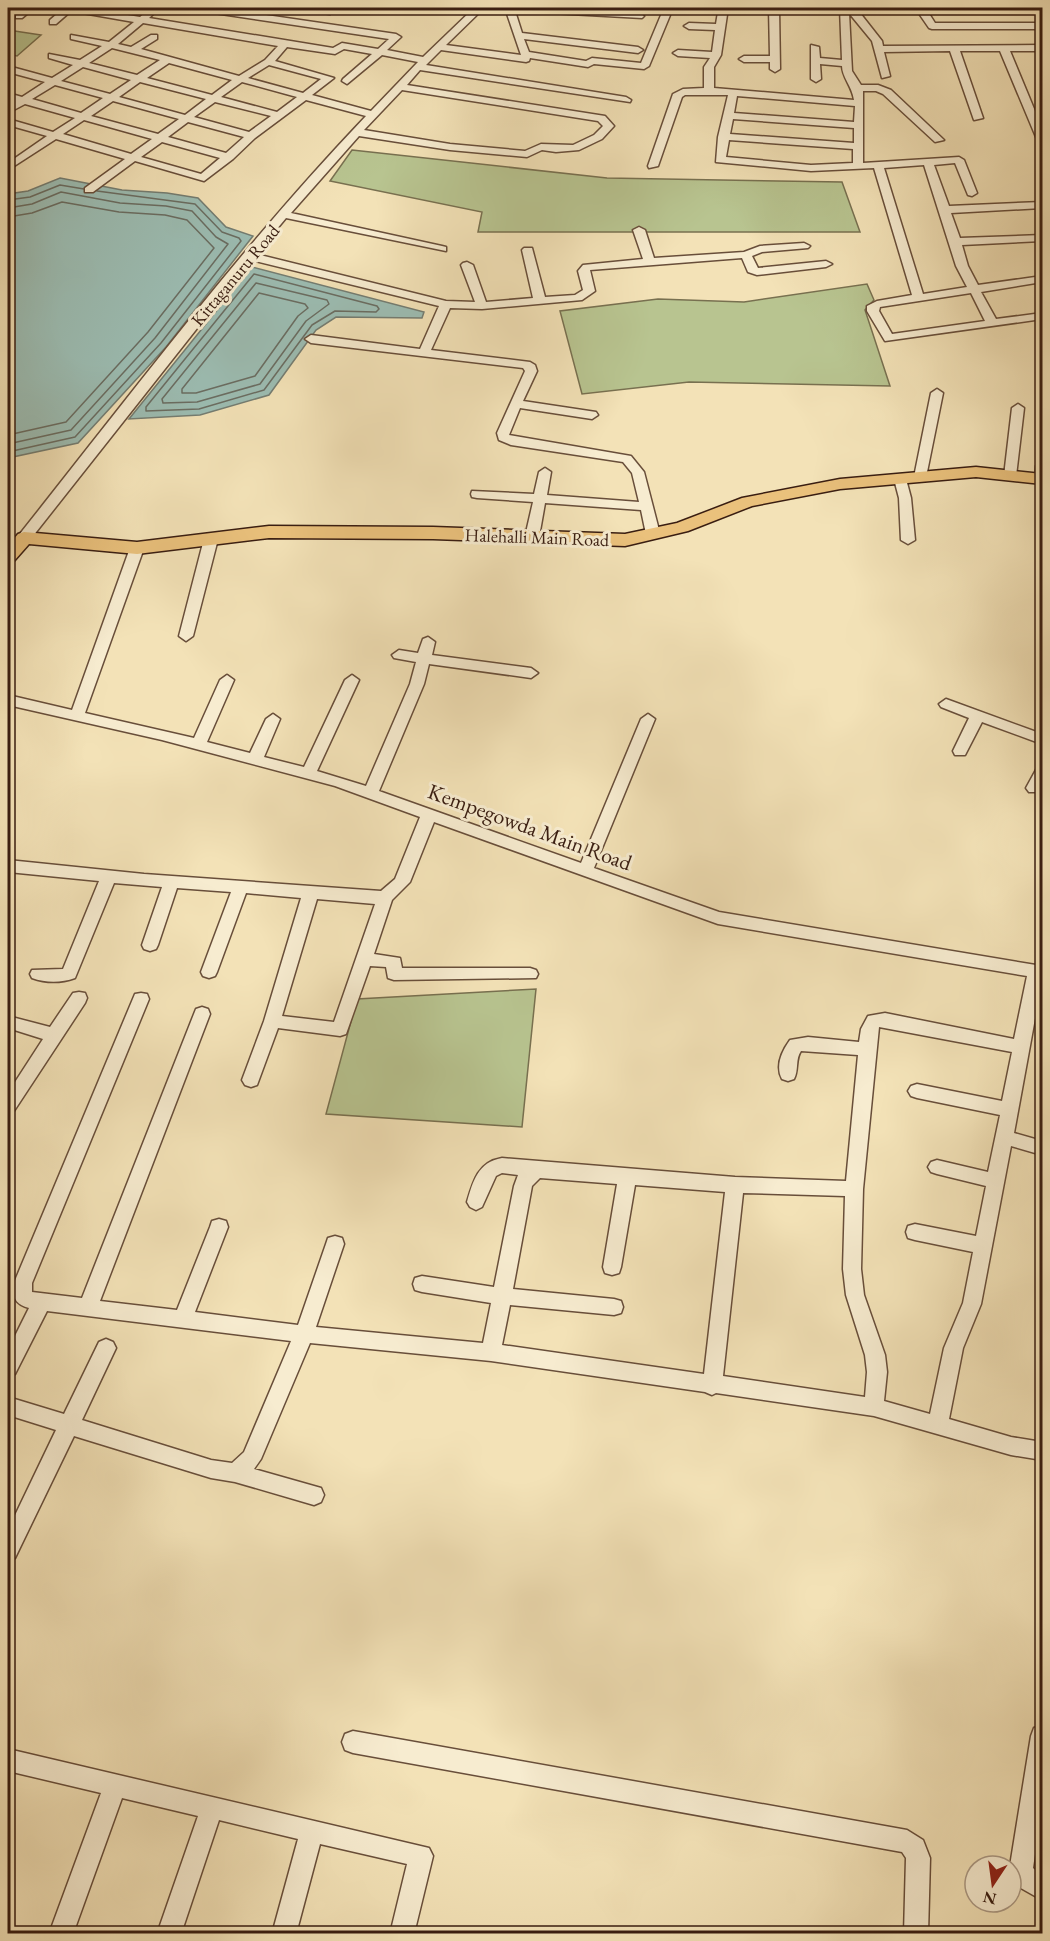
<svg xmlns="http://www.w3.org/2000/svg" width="1050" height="1941" font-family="'EB Garamond',serif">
	<rect width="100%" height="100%" fill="#f3e2b7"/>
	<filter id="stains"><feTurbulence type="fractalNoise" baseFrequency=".00333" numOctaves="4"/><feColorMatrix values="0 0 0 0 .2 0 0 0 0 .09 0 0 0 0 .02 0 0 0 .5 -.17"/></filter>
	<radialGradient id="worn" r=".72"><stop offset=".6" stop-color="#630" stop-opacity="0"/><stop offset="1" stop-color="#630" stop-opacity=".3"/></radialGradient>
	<path fill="#b8c490" stroke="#787050" stroke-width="1.5" d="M8,30l33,5 -24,21 -9,-2z
		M352,150l255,28 235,4 18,50h-382l4,-20 -152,-31z
		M867,284l7,16 -9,10 25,76 -201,-4 -107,12 -22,-83 98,-12 86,3z
		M536,989l-14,138 -196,-13 31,-115z"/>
	<path fill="#9cbdb3" stroke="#747d72" stroke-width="1.5" d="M60,178l62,12 45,3 31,5 28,29 27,9 -87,111 -88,96 -70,15v-264l20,-3z
		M252,267l172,45 -2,6 -86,-1 -20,13 -47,65 -69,20 -71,4z"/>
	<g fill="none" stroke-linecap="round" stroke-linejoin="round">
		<path stroke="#6a6d62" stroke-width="1.5" d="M8,200l22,-3 30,-12 24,4
			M8,208l24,-4 29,-12 59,11 46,3 26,5 24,26 12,7 -73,94 -84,92 -63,14
			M8,217l24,-4 30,-11 57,10 46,3 22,5 27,28 -66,84 -82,90 -58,13
			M254,274l123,32 2,3 -3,3 -41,-1 -23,14 -48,65 -65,19 -53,2v-4z
			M256,283l71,17 2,4 -23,17 -46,63 -63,18 -34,1 -1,-4z
			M259,293l46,11 3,4 -10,8 -43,60 -59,17h-14v-4z
			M8,452l67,-15 86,-94 80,-102 -2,-3 -17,-6 -27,-28 -98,-13"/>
		<defs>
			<path id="minor" d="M24,8h10l-12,10h-6v-4z
				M64,8h20l56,9 11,-9h9l-11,10 184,30 9,-5 36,6 11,-10 -188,-28 -5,-3h21l179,26 5,3 -14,13 36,7 51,-49h10l-38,37 75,10 -16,-47h42l92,5 5,3 -2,2 -127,-7 7,22 116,14 5,3 -5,3 -114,-14 5,13 57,9 6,-3 49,5 23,-55h9l-24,58 -5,3 -50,-5 -6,3 -58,-9 -1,3 -3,1 -85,-12 -15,15 200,32 5,3 -1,2 -210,-32 -13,15 198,31 9,10 -12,13 -23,11 -23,2 -14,-2 -15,7 -77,-7 -91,-14 -68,77 151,33 4,1v4l-160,-33 -30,36 190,47 29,1 -14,-37 2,-2 4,-1 6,3 13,37 47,-4 -11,-48 2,-2h8l13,49 30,-2 8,-5 -5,-19 5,-6 60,-6 -10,-29 6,-3 6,3 9,28 90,-6 16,-6 44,-3 6,3 -2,2 -46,4 -10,4 6,12 68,-7 6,3 -6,3 -69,8 -9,-3 -6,-14 -152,12 5,21 -13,9 -100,9 -32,-1 -19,42 99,12 5,3 2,6 -14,30 73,11 2,3 -6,4 -72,-11 -11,27 122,21 13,16 16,62 -2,3 -5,1 -7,-4 -5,-24 -96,-7 -6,34 -7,4 -5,-1 -2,-3 8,-35 -56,-4 -5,-1 -1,-3 1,-3 62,3 5,-22 6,-4 6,4 -4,23 92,7 -7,-29 -9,-11 -112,-17 -12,-5 -2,-7 28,-62 -2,-3 -212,-25 -6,-4 6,-4 109,14 19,-43 -188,-46 -222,281h-10l-2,-3 2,-3c113,-142 222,-288 347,-419l-60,-16 -51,38 -22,21 -29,22 -69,-20 -42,31h-8v-4l40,-29 -69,-20 -48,31v-7l39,-27 -39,-11v-6l45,13 22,-14 -50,-14 -17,9v-7l7,-5 -7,-2v-6l14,4 23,-15 -37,-10v-6l44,12 21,-13 -24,-7v-4l31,6 22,-14 -31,-7v-4l38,7 25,-20 -63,-11 -15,13h-6v-4zM143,23l135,23 -13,14 -26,16 -98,-27 16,-10v-4h-6l-20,12 -13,-3zM287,47l48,7 9,-5 28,5 -29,25 -1,2 5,3 35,-29 36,7 -47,49 -59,-16 22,-17 -59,-17zM112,48l48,12 -23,15 -48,-12zM169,63l63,17 -20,15 -65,-17zM269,65l52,14 -18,14 -55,-15zM83,67l48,13 -21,14 -49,-13zM140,82l66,17 -21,16 -66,-18zM242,82l55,15 -20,15 -56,-15zM55,85l48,13 -22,15 -49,-14zM402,90l196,31 5,5 -9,9 -21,10 -32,-1 -16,7 -75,-7 -86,-14zM113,101l66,18 -21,15 -67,-18zM215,102l56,14 -22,16 -55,-15zM84,120l68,19 -21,15 -68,-20zM188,122l56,15 -18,16 -58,-16zM162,142l58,16 -19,16 -60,-17z
				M301,8h37l-8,6 -24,-3z
				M694,8h34l-7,47 -7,12v21l140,12c-2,-14 -12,-23 -12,-34l-22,-2 1,15 -5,3 -5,-3v-34l8,2 1,11 22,2 -2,-52h172l-4,3 -80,1 7,11h107v6h-110l-3,-1 -11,-16 -58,1 22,28 1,5 159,-1v6h-32l32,77 -1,12 -5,-3 -36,-86h-40l23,67 -9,2 -24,-69 -66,1 6,24 -8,2 -10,-37 -23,-28 3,58 9,14h17l13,5 53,50 -9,2 -52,-48 -7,-3h-13v72l96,-6 5,3 13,33 -5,3 -4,-1 -13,-32 -21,2 15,41 93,-4v6l-91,5 9,25 82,-3v6l-80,4 6,21 10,19 64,-9v6l-61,10 15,27 46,-6v6l-157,22 -18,-30v-5l10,-5 35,-6 -38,-127 -63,3 -95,-9 2,-25 10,-42h-43l-3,2 -24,69 -9,2 -1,-2 25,-72 10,-5 21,-1v-21l6,-9 -32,-2 -5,-3 5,-3 34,2 3,-22 -26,-1 -5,-3 5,-3 27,1 2,-12 -20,-1zM737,96l118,10 -1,16 -120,-9zM733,119l121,9v15l-124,-9zM729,140l124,9v14l-42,2 -85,-8zM924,165l32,101 11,21 -44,7 -39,-126zM971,293l14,28 -93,13 -13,-23 1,-4z
				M769,8h10l1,61 -5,3 -5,-3v-7h-26l-5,-3 5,-3h26z
				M937,389l6,4 -17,84 -6,4 -6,-4 17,-84z
				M1018,404l6,4 -8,68 -6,4 -6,-4 8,-68z
				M1042,462v20l-1,1 -6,-4 1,-13z
				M900,475l6,4 5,19 4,42 -7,4 -7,-4 -2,-42 -5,-19z
				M211,535l7,4 -25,97 -7,5 -7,-5 25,-97z
				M137,544l7,4 -59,165 109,25 26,-58 7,-5 7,5 -27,62 43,11 16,-34 7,-5 7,5 -16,38 40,10 41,-87 7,-5 7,5 -42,91 49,15 44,-102 6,-22 -22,-4 -2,-3 7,-5 19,3 5,-14 5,-2 7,5 -3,13 99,13 7,5 -7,5 -102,-14 -5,20 -45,107 202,72 60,-144 7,-5 7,5 -61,149 125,44 323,54v14l-28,153 28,8v14l-31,-9 -30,158 -18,44 -14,71 62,18 31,5v18l-31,-5 -137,-39 -158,-23 -4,2 -7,-3 -214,-31 -181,-18 -49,116 -7,10 67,19 3,7 -3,7 -7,3 -79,-23 -24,-4 -137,-42 -59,122 -7,3v-31l48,-100 -48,-15v-18l56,17 35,-72 7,-3 7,3 3,6 -34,72 129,40 21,3 12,-11 47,-111 -244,-30 -32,63 -7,3v-27l21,-42c-14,-4 -17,-11 -15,-25l121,-289 6,-1 6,1 2,5 -117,284v9l50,6 112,-284 2,-5 6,-2 6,2 2,5 -110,287 77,9 33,-83 2,-6 7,-2 7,2 2,6 -33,85 103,13 28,-81 2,-6 7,-2 7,2 2,6 -28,83 167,16 8,-40 -69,-11 -7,-2 -2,-6 2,-6 7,-2 72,11 20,-101 4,-11 -16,-2 -6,3 -14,31 -6,3 -6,-3 -3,-5c6,-21 11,-40 35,-44l233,19 111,4 12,-126 -57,-4c-6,8 -2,19 -7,28l-6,2 -6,-2c-7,-13 0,-28 8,-39l18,-3 51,5 2,-13 7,-13 17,-3 129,26 13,-63 -309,-52 -284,-102 -24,60 -18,18 -18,54 26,4 2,10h128l6,2 2,4 -2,4 -142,2 -6,-2 -2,-11 -16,-1 -24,68 -6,2 -62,-8 -21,57 -6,2 -6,-2 -3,-5 22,-59 37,-123 -55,-5 -29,79 -2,4 -6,2 -6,-2 -2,-4 30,-80 -54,-4 -19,57 -2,4 -6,2 -6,-2 -2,-4 20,-58 -48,-4 -39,95c-14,5 -29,5 -43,0l-2,-4 2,-4 31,-1 36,-88 -91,-9v-12l136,14 237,17 14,-12 25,-62 -85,-31 -173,-46 -154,-35v-10l64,15 58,-162zM317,899l58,5 -41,118 -52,-6zM879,1027l133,25 -10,49 -85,-17 -6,2 -3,5 3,5 6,2 83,17 -12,57 -51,-12 -6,2 -3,5 3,5 6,2 49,12 -10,50 -61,-12 -7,2 -2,6 2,6 7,2 58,12 -10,51 -19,45 -14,66 -46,-13 3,-29 -2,-17 -21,-60 -3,-26 2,-80zM540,1178l77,6 -14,83 2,6 7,2 7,-2 2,-6 14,-82 90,7 -21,182 -202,-29 8,-40 104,10 7,-2 2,-6 -2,-6 -7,-2 -101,-10 19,-103zM743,1193l102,3 -2,73 3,26 19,60 2,17 -2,25 -142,-21z
				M946,699l96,35v10l-60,-22 -17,33h-10l-2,-4 16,-33 -28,-11 -2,-3z
				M1042,767v19l-3,6h-10l-3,-4 11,-20z
				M79,992l6,1 2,5 -2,5 -71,108 -6,2v-20l35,-54 -35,-11v-12l42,11 23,-34z
				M1042,1725v80l-9,63 9,8v24l-23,-13 -9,-21 21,-130 3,-8z
				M353,1731l554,99 16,10 7,18 -2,76h-24l2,-76 -4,-6 -549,-99 -8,-3 -3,-8 3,-8z
				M8,1749l421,99 4,8 -19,78h-24l17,-70 -87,-20 -24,90h-24l26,-95 -79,-19 -38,114h-24l41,-118 -76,-18 -49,136h-24l52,-141 -93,-22z"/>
			<path id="major" d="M976,467l66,7v10l-66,-7 -136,12 -88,17 -64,25 -63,15 -192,-7 -164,-1 -132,16 -108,-10 -15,17 -6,2v-17l10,-12 6,-2 113,10 132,-16 164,1 192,7 52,-11 65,-25 98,-19z"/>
		</defs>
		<use href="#minor" stroke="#684e3a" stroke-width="3"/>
		<use href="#major" stroke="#391d11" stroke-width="3"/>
		<use href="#minor" fill="#f7ecd0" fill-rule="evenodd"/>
		<use href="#major" fill="#eac17c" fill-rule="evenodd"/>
	</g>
	<g text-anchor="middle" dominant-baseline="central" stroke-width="6" stroke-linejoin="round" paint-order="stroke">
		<g font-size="18" fill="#391d11" stroke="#f7ecd0">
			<text transform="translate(235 275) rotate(-50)">Kittaganuru Road</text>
			<text transform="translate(537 537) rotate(2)">Halehalli Main Road</text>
		</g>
		<g font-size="22" fill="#391d11" stroke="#f7ecd0">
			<text transform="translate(530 827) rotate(20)">Kempegowda Main Road</text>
		</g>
	</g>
	<rect width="1050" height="1941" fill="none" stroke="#f3e2b7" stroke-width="30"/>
	<rect x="9" y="9" width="1032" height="1923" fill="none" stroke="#391d11" stroke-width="3"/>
	<rect x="15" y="15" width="1020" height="1911" fill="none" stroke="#391d11" stroke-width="1.5"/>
	<g transform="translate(993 1884) rotate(193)"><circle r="28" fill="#f7ecd0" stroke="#ab9984" stroke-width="1.5"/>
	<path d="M0-4.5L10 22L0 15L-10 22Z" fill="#8f2418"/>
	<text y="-9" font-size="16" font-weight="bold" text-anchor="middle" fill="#391d11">N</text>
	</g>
	<rect width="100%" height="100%" filter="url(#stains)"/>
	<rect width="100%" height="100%" fill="url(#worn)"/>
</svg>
